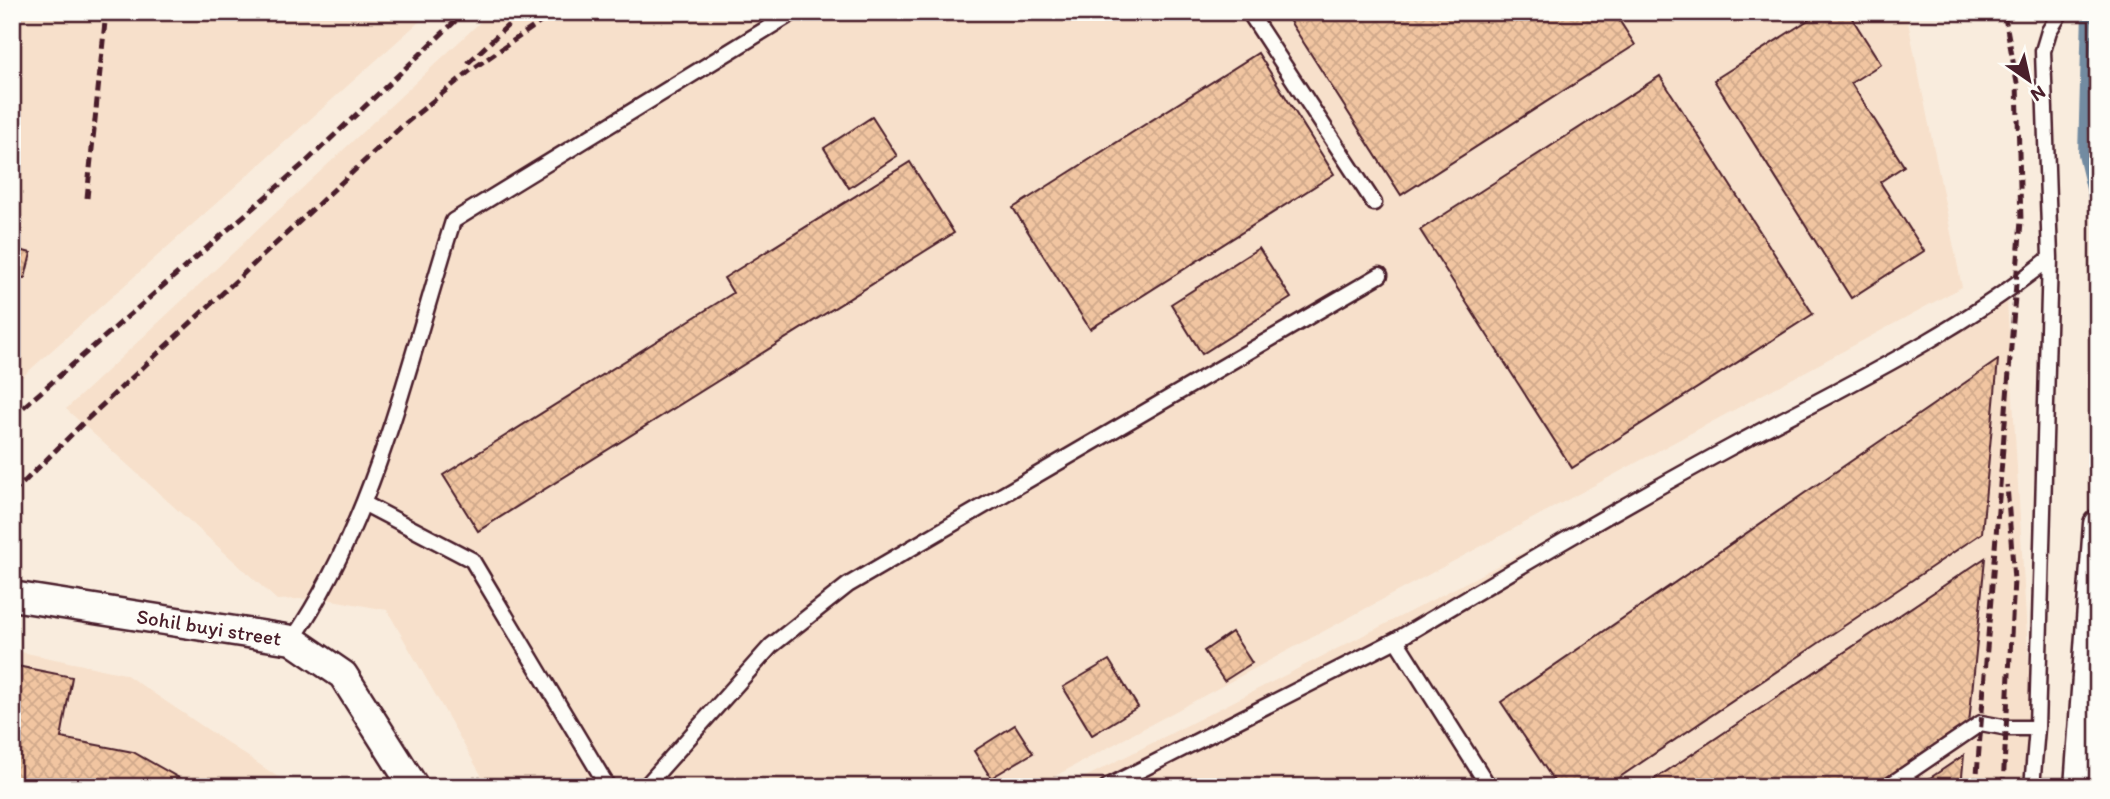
<svg xmlns="http://www.w3.org/2000/svg" width="2110" height="799" font-family="Itim,sans-serif">
	<defs>
		<pattern id="building-cross-hatch" width="8" height="8" patternUnits="userSpaceOnUse" patternTransform="scale(1.75)"><rect width="8" height="8" fill="#f1c5a1"/><path d="M0 0l8 8M0 8l8-8" fill="none" stroke="#d0a98b"/></pattern>
	</defs>
	<rect width="100%" height="100%" fill="#f9ecdd"/>
	<filter id="ink" filterUnits="userSpaceOnUse"><feTurbulence type="fractalNoise" baseFrequency=".0143" numOctaves="2"/><feDisplacementMap in="SourceGraphic" scale="14" xChannelSelector="R" yChannelSelector="G"/><feConvolveMatrix kernelMatrix="1 2 1 2 8 2 1 2 1" color-interpolation-filters="sRGB"/></filter>
	<g filter="url(#ink)">
		<path fill="#f7e0cb" d="M12,12h418l-418,374z
			M491,12h1415l56,275 -927,500h-547l-101,-177 -66,-12 -44,2 -211,-191z
			M2007,300l29,487h-970l345,-176z
			M12,650l113,24 168,113h-281z"/>
		<g fill="none" stroke-linecap="round" stroke-linejoin="round">
			<path stroke="#728ba1" stroke-width="10" d="M2087,12l-4,143 10,42h5"/>
		</g>
		<path fill="url(#building-cross-hatch)" stroke="#4a1f2b" stroke-width="2" d="M1284,12h330l21,33 -234,150z
			M1821,12h27l33,52 -30,19 53,83 -24,16 44,69 -73,47 -137,-218z
			M1258,53l76,121 -244,155 -77,-121z
			M1660,76l153,238 -241,154 -152,-238z
			M872,117l25,39 -48,32 -25,-40z
			M910,162l44,71 -476,298 -35,-56 290,-182 -9,-15z
			M12,248l19,5 -6,25 -13,-2z
			M1259,248l32,50 -89,56 -31,-50z
			M1998,360l-16,173 -377,254h-47l-57,-85z
			M1985,558l-16,166 -94,63h-232z
			M1232,632l20,31 -28,18 -20,-30z
			M1109,660l29,47 -46,28 -29,-48z
			M12,665l60,12 -11,61 72,14 62,35h-183z
			M1015,725l18,28 -42,25 -17,-27z
			M1964,755l-3,32h-44z"/>
		<g fill="none" stroke-linecap="round" stroke-linejoin="round">
			<defs>
				<path id="lane" d="M1249,12l125,191
					M2050,258l-7,-207 6,-20 12,-19
					M365,504l107,56 136,227
					M292,640c84,-122 117,-280 161,-419l341,-209
					M645,787l126,-141 77,-61 532,-310
					M1107,787l289,-147
					M1489,787l-93,-147c111,-66 222,-132 335,-193 108,-58 223,-111 319,-189l-13,470
					M1887,787l94,-64 27,5h29l-5,59"/>
				<path id="street" d="M18,597l274,43 51,35 71,112
					M2079,787l19,-263"/>
			</defs>
			<use href="#lane" stroke="#4a1f2b" stroke-width="19"/>
			<use href="#street" stroke="#4a1f2b" stroke-width="33"/>
			<use href="#lane" stroke="#fdfcf7" stroke-width="14"/>
			<use href="#street" stroke="#fdfcf7" stroke-width="28"/>
			<path stroke="#4a1f2b" stroke-width="5" stroke-dasharray="10 5" stroke-linecap="butt" d="M468,63l54,-51
				M87,198l19,-186
				M12,417l295,-256 158,-149
				M12,494l70,-70 319,-297 70,-57 84,-58
				M1976,787l45,-566 -4,-138 -13,-71
				M2003,787l11,-207 -7,-95"/>
		</g>
	</g>
	<g text-anchor="middle" dominant-baseline="central" stroke-width="6" stroke-linejoin="round" paint-order="stroke">
		<g font-size="21" fill="#4a1f2b" stroke="#fdfcf7">
			<text transform="translate(209 627) rotate(9)">Sohil buyi street</text>
		</g>
	</g>
	<rect width="2110" height="799" fill="none" stroke="#fdfcf7" stroke-width="42"/>
	<rect x="21" y="21" width="2068" height="757" fill="none" stroke="#4a1f2b" stroke-width="2.5" filter="url(#ink)"/>
	<g transform="translate(2029 80) rotate(146)" stroke="#fdfcf7" stroke-width="5" paint-order="stroke">
	<path d="M0-5L12 26L0 18L-12 26Z" fill="#4a1f2b"/>
	<text y="-10" font-size="19" font-weight="bold" text-anchor="middle" fill="#4a1f2b">N</text>
	</g>
</svg>
